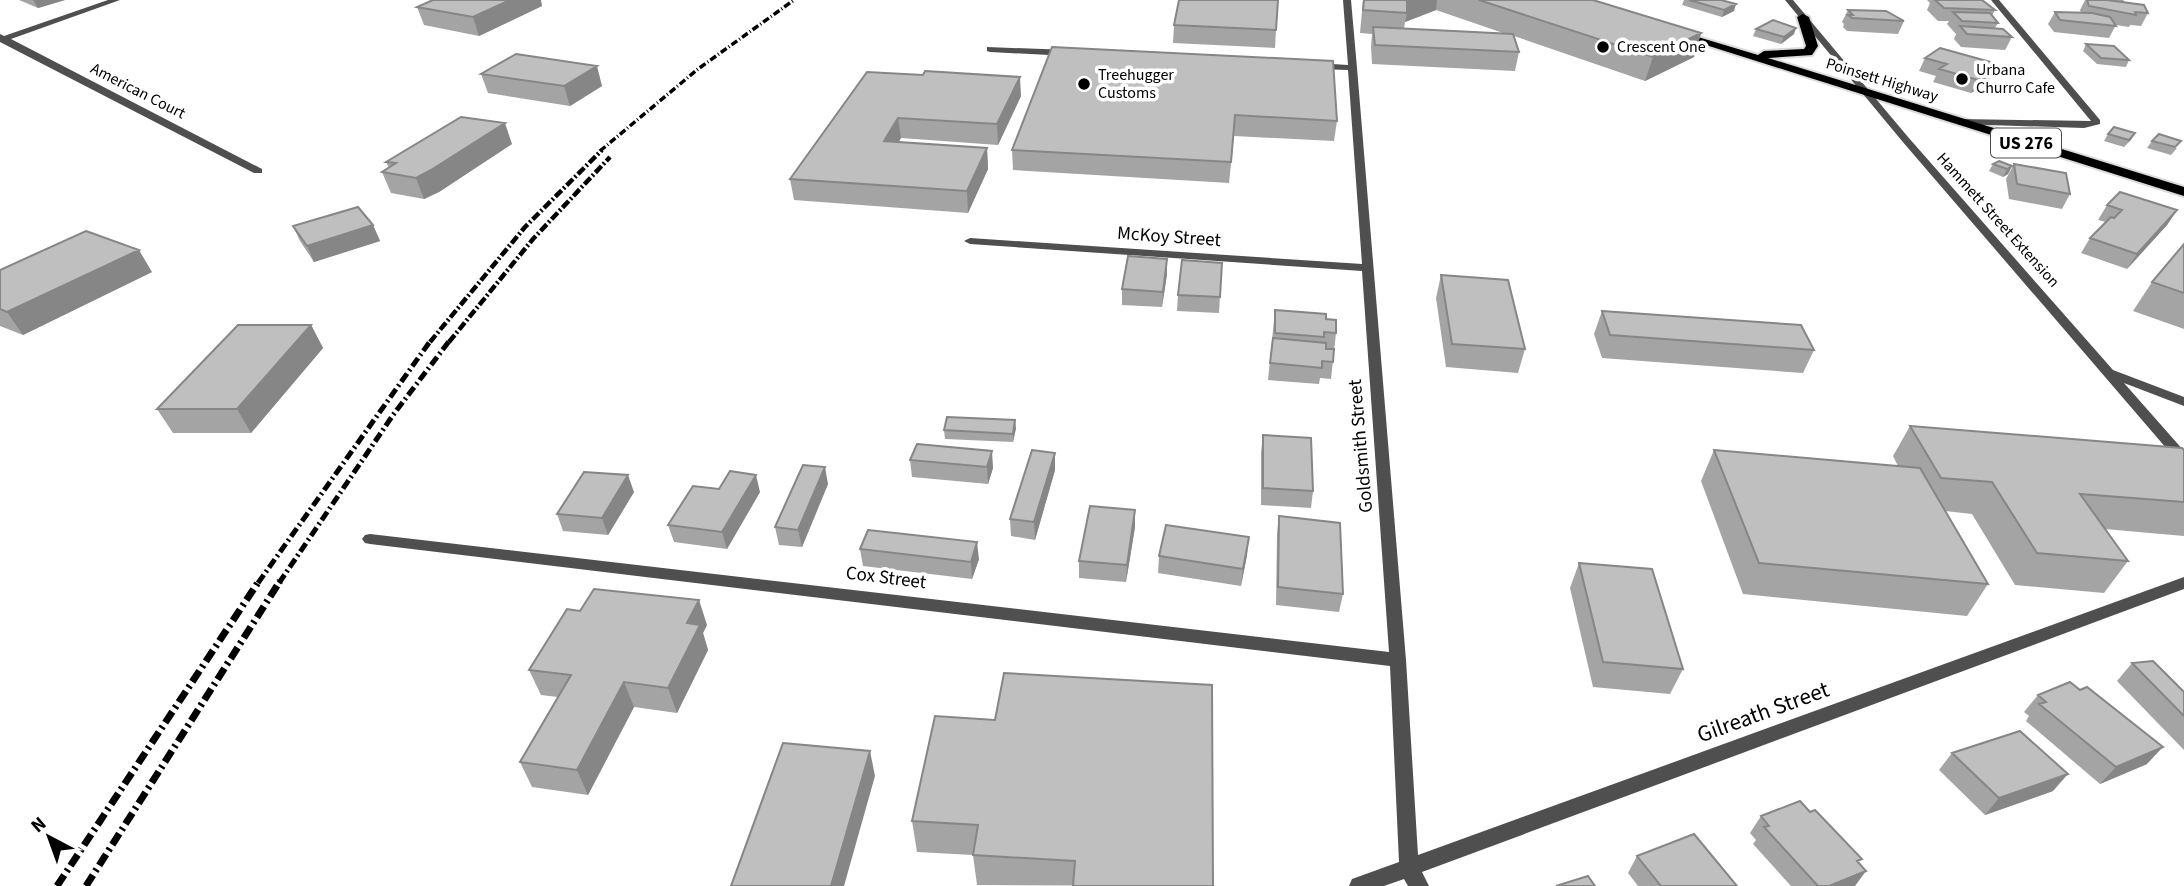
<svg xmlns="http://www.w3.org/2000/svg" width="2184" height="886" font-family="'Source Sans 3',sans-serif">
	<rect width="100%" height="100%" fill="#fff"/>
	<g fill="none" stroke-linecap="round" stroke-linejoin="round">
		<defs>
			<path id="trunk" d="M1803,14l6,3 9,29 -6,9 -44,3 416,129v9l-516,-163 10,-2 80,24 6,-4 40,-2 2,-3 -9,-29z"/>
		</defs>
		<use href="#trunk" stroke="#dbdbdb" stroke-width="4"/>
		<path fill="#4f4f4f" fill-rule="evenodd" d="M108,0h12l-109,39 251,130v4h-8l-254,-131v-8l4,2z
			M1343,0h8l6,68 49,592 12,195 766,-278v12l-762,283 7,14h-21l-4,-7 -20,7h-35l3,-7 47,-17 -9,-196 -1020,-122 -5,-1 -3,-4 3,-4 5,-1 1019,118 -27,-381 -392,-27 -6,-3 6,-3 392,26 -14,-194 -32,-1 -4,-3 4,-3 32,2z
			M1785,0h8l115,137 205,233 71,27v9l-60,-23 60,68v14l-5,-2 -277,-322z
			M1991,0h8l101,120v4l-16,4 -127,-4v-4l3,-1 131,2z
			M987,47l82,3 4,3 -4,3 -79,-4 -3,-1z"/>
		<use href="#trunk" fill="#000" fill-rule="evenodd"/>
		<path stroke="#000" stroke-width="3.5" stroke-dasharray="7 2.5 1 2.5" stroke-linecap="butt" d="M600,151l98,-82 96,-69"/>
		<path stroke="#000" stroke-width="4.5" stroke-dasharray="9 2.5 2 2.5" stroke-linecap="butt" d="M430,342l95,-115 77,-77
			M449,342l84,-103 77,-82"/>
		<path stroke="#000" stroke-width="5" stroke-dasharray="10 3.5 2 3.5" stroke-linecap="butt" d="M258,583l173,-243
			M279,583l114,-168 57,-75"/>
		<path stroke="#000" stroke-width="7" stroke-dasharray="13 4.5 2.5 4.5" stroke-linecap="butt" d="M57,886l202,-305
			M86,886l194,-305"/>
	</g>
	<path fill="#a4a4a4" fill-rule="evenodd" d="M19,0h46l-27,8z
		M1363,0h230l108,33 -7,24 -49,24 -131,-45 5,16 -4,19 -143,-7 -1,-18 1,-12 -12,-1zM1436,10l70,24 -102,-5 1,-7z
		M1684,0h37l13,11 -12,6 -40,-12z
		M1927,0h55l13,10 -3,6 6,7 -3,5 17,9 -7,13 -44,-3 -7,-8 2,-5 -9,-10 2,-3h-11l-11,-11 3,-7z
		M2085,0h39l-1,2 25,11 -7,13 -11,-1 -1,2 -13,-2 -7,13 -55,-6 -6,-8 7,-12 26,1 -1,-3z
		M542,6l-63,30 -55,-11 -7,-18z
		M1848,10l56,11 -6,13 -51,-3 -4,-4 1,-3 -2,-2z
		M1174,25l102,5 -1,18 -102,-5z
		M1756,29l38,5 -13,10 -28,-8z
		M2086,44l43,16 -3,7 -29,-3 -14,-13z
		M1052,47l285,74 -3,20 -100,-5 -5,47 -216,-13 -1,-20z
		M1925,58l67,9 2,1 -6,14 -17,11 -38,-11 3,-6 -17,-5z
		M867,72l154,24 -23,49 -97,-7 -3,4 89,6 1,21 -20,44 -174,-13 -4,-21z
		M481,74l121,12 -32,20 -82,-13z
		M2135,133l-4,7 -7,7 -20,-6 4,-7z
		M2152,141l25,7 -6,7 -24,-7z
		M512,144l-73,48 -15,7 -33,-6 -9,-21 7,-4 -3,-6z
		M1993,164l19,2 -4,8 -5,3 -14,-6z
		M2014,164l56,30 -8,15 -53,-10 -3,-20z
		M2107,205l70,5 -10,15 -40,44 -46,-16 9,-15 16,-16 -8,-2z
		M373,225l7,16 -66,21 -14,-21 -7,-15z
		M2184,244v85l-51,-18 19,-29z
		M1222,263l-3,50 -42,-2 1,-16z
		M0,270l152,2 -129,63 -23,-9z
		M1167,274l-5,33 -40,-2v-16z
		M1441,275l84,74 -7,24 -72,-6 -10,-69z
		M1275,310l51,9 10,14 -5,46 -11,-1 -1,6 -51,-4z
		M1602,311l212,39 -11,23 -201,-15 -8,-24z
		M311,325l12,23 -72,85h-78l-16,-24z
		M1910,426l274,24v86l-79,-7 23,32 -24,32 -89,-8 -43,-71 -27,-3 43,73 -21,32 -224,-22 -42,-113 13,-31 184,16 -5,-10z
		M1016,428l-3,14 -68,-3 -1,-9z
		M1263,435l50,56 -2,17 -50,-3v-53z
		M1055,453v17l-20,70 -24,-4 -1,-17z
		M910,460l83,8 -5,16 -76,-7z
		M828,484l-26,63 -23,-2 -4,-18z
		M634,492l-26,43 -45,-4 -6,-17z
		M760,492l-33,57 -53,-7 -6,-17z
		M1135,510v17l-9,55 -47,-4v-17z
		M1279,516l64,78 -4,18 -63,-7 1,-71z
		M860,549l119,10 -7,20 -109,-13z
		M1247,555l-6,31 -83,-13 1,-17z
		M1579,563l104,106 -13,25 -77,-7 -23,-99z
		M707,625l-4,8 5,17 -31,63 -43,-6 -46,88 -56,-8 -12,-25 38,-65 -17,-2 -12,-25z
		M2132,663l52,29v58l-67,-69z
		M2038,695l109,69 -47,20 -74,-63 3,-5 -5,-4z
		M935,716l278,170 -236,-1 -4,-30 -56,-3 -5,-31z
		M1952,753l101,38 -68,24 -46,-45z
		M1761,816l94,70h-64l-38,-42 3,-4 -6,-7z
		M1637,856l100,30h-99l-10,-13z"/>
	<path fill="#868686" d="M33,0h32l-27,8z
		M510,0h31l1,6 -63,30 -6,-19z
		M1407,0h30l-1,10 -31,12 2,-9z
		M1736,4l-2,7 -12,6 2,-7z
		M1796,28l-2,6 -13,10 3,-7z
		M1701,33l-7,24 -49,24 8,-24z
		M1994,63l-4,8 4,-3 -6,14 -17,11 7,-13 11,-13z
		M597,66l5,20 -32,20 -6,-20z
		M1020,77l1,19 -23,49 -1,-21z
		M898,118l3,20 -14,24 -3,-21z
		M505,123l7,21 -73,48 -15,7 -8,-21z
		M987,148l1,21 -20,44 -1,-22z
		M2012,166l-4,8 -5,3 4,-8z
		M2177,210l-10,15 -40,44 10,-15z
		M373,225l7,16 -66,21 -7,-16z
		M139,250l13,22 -129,63 -16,-23z
		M1167,259v15l-5,33 1,-15z
		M311,325l12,23 -72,85 -14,-24z
		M1015,420l1,8 -3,14v-8z
		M992,451l1,17 -5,16 -1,-17z
		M1055,453v17l-20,70 -1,-18z
		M825,467l3,17 -26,63 -4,-17z
		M628,475l6,17 -26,43 -6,-17z
		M756,475l4,17 -33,57 -5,-17z
		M1135,510v17l-9,55 1,-17z
		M1249,537l-2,18 -6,31 2,-17z
		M977,542l2,17 -7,20 -1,-17z
		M699,600l8,25 -4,8 5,17 -31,63 -9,-25 19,-65z
		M624,682l10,25 -46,88 -11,-25z
		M2163,747l-16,17 -47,20 16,-17z
		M870,751l5,25 -31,110h-13z
		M2068,774l-15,17 -68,24 14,-17z
		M1866,871l-11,15h-26z"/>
	<path fill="#bfbfbf" stroke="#868686" stroke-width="2" d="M433,0h77l-37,17 -56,-10z
		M1179,0h99l-2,30 -102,-5z
		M1364,0h43v13l-44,-3z
		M1479,0h114l108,33 -48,24z
		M1689,0h32l15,4 -12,6z
		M1935,0h47l13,10 -51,-2z
		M2087,0h20l37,5 4,8 -13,-1 1,3 -47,-9z
		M1848,10l38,1 18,10 -52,-3 -4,-3h5z
		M1953,12l37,1 8,10 -36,-2z
		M2055,12l37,1 18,4 6,9 -56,-6z
		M1773,20l23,8 -12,9 -28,-8z
		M1960,26l43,3 9,8 -45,-3z
		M1373,27l140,7 6,18 -144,-7z
		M2086,44l28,2 15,14 -28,-2z
		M1052,47l281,14 4,60 -102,-6 -4,47 -219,-12z
		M1940,48l54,15 -5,4 5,1 -16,12 -39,-11 8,-5 -22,-6z
		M516,54l81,12 -33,20 -83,-12z
		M925,71l95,6 -23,47 -99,-6 -14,23 103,7 -20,43 -177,-12 77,-107 56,3z
		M461,117l44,6 -74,47 -15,8 -34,-6 14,-9 -10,-1z
		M2114,127l21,6 -6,7 -21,-6z
		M2159,134l22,7 -6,6 -23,-6z
		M1999,161l13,5 -5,3 -14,-5z
		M2014,164l52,9 4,21 -53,-10z
		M2120,192l57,18 -40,44 -47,-16 21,-21 3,1 8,-8 -15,-5z
		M358,207l15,18 -66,21 -14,-20z
		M86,231l53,19 -132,62 -7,-3v-39z
		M2184,244v49l-32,-11z
		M1128,256l39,3 -4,33 -41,-3z
		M1182,260l40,3 -2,34 -42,-2z
		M1441,275l67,5 17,69 -73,-5z
		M1275,310l51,4v5l10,1v13l-12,-1v5l-49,-4z
		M1602,311l199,14 13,25 -204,-15z
		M238,325h73l-74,84h-80z
		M1273,338l53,5v6h8l-1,13 -11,-1v7l-52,-5z
		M947,417l68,3 -2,14 -69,-4z
		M1910,426l272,22 2,2v52l-104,-8 48,67 -91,-8 -45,-71 -51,-4z
		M1263,435l48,3 2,53 -50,-3z
		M917,444l75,7 -5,16 -77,-7z
		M1032,450l23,3 -21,69 -24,-3z
		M1714,450l206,18 68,116 -229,-21z
		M803,465l22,2 -27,63 -23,-3z
		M730,471l26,4 -34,57 -54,-7 25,-39 26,3z
		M584,472l44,3 -26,43 -45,-4z
		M1090,506l45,4 -8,55 -48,-4z
		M1279,516l61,7 3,71 -65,-7z
		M1166,525l83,12 -6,32 -84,-13z
		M868,530l109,12 -6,20 -111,-13z
		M1579,563l73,6 31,100 -80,-7z
		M594,589l105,11 -12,23 13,2 -32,63 -44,-6 -47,88 -57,-8 51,-87 -42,-5 38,-61 13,2z
		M2153,661l31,31v24l-52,-53z
		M1004,673l208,12 1,201h-140l2,-25 -102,-6 5,-30 -66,-4 23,-105 60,4z
		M2070,682l10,8 7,-3 76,60 -47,20 -77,-63 7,-2 -8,-7z
		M2020,731l48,43 -69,24 -47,-45z
		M783,743l87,8 -39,135h-100z
		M1800,801l10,11 5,-2 47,49 -5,2 9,10 -37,15h-11l-54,-59 5,-1 -8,-10z
		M1694,834l43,52h-76l-24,-30z
		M1588,876l7,10h-39z"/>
	<g fill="#000" stroke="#fff" stroke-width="2.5">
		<circle cx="1603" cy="47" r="7"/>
		<circle cx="1962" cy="79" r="7"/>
		<circle cx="1084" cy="84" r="7"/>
	</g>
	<g text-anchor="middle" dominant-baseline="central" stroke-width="7" stroke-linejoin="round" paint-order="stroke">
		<g font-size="16" fill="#000" stroke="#fff" text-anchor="start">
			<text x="1617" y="47">Crescent One</text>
			<text x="1976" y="70">Urbana<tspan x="1976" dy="18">Churro Cafe</tspan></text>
			<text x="1098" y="75">Treehugger<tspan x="1098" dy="18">Customs</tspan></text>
		</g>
		<g font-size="16" fill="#000" stroke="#fff">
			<text transform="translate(1882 80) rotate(17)">Poinsett Highway</text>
			<text transform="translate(138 91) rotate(27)">American Court</text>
			<text transform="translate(1998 220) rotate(48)">Hammett Street Extension</text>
		</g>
		<rect fill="#fff" stroke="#4c4c4c" stroke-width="2" x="1991" y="128.5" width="70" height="29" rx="5"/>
		<g font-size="18" font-weight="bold" fill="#000">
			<text x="2026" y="143">US 276</text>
		</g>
		<g font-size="19" fill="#000" stroke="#fff">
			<text transform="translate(1169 237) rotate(4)">McKoy Street</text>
			<text transform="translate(1361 446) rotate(-95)">Goldsmith Street</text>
			<text transform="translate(886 578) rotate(7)">Cox Street</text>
		</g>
		<g font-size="23" fill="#000" stroke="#fff">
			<text transform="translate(1763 712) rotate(-20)">Gilreath Street</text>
		</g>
	</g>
	<g transform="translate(49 837) rotate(319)" stroke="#ffffff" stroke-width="5" paint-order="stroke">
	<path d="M0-5L12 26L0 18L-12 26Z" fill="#000000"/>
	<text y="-10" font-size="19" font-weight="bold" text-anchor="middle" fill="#000000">N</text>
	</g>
</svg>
